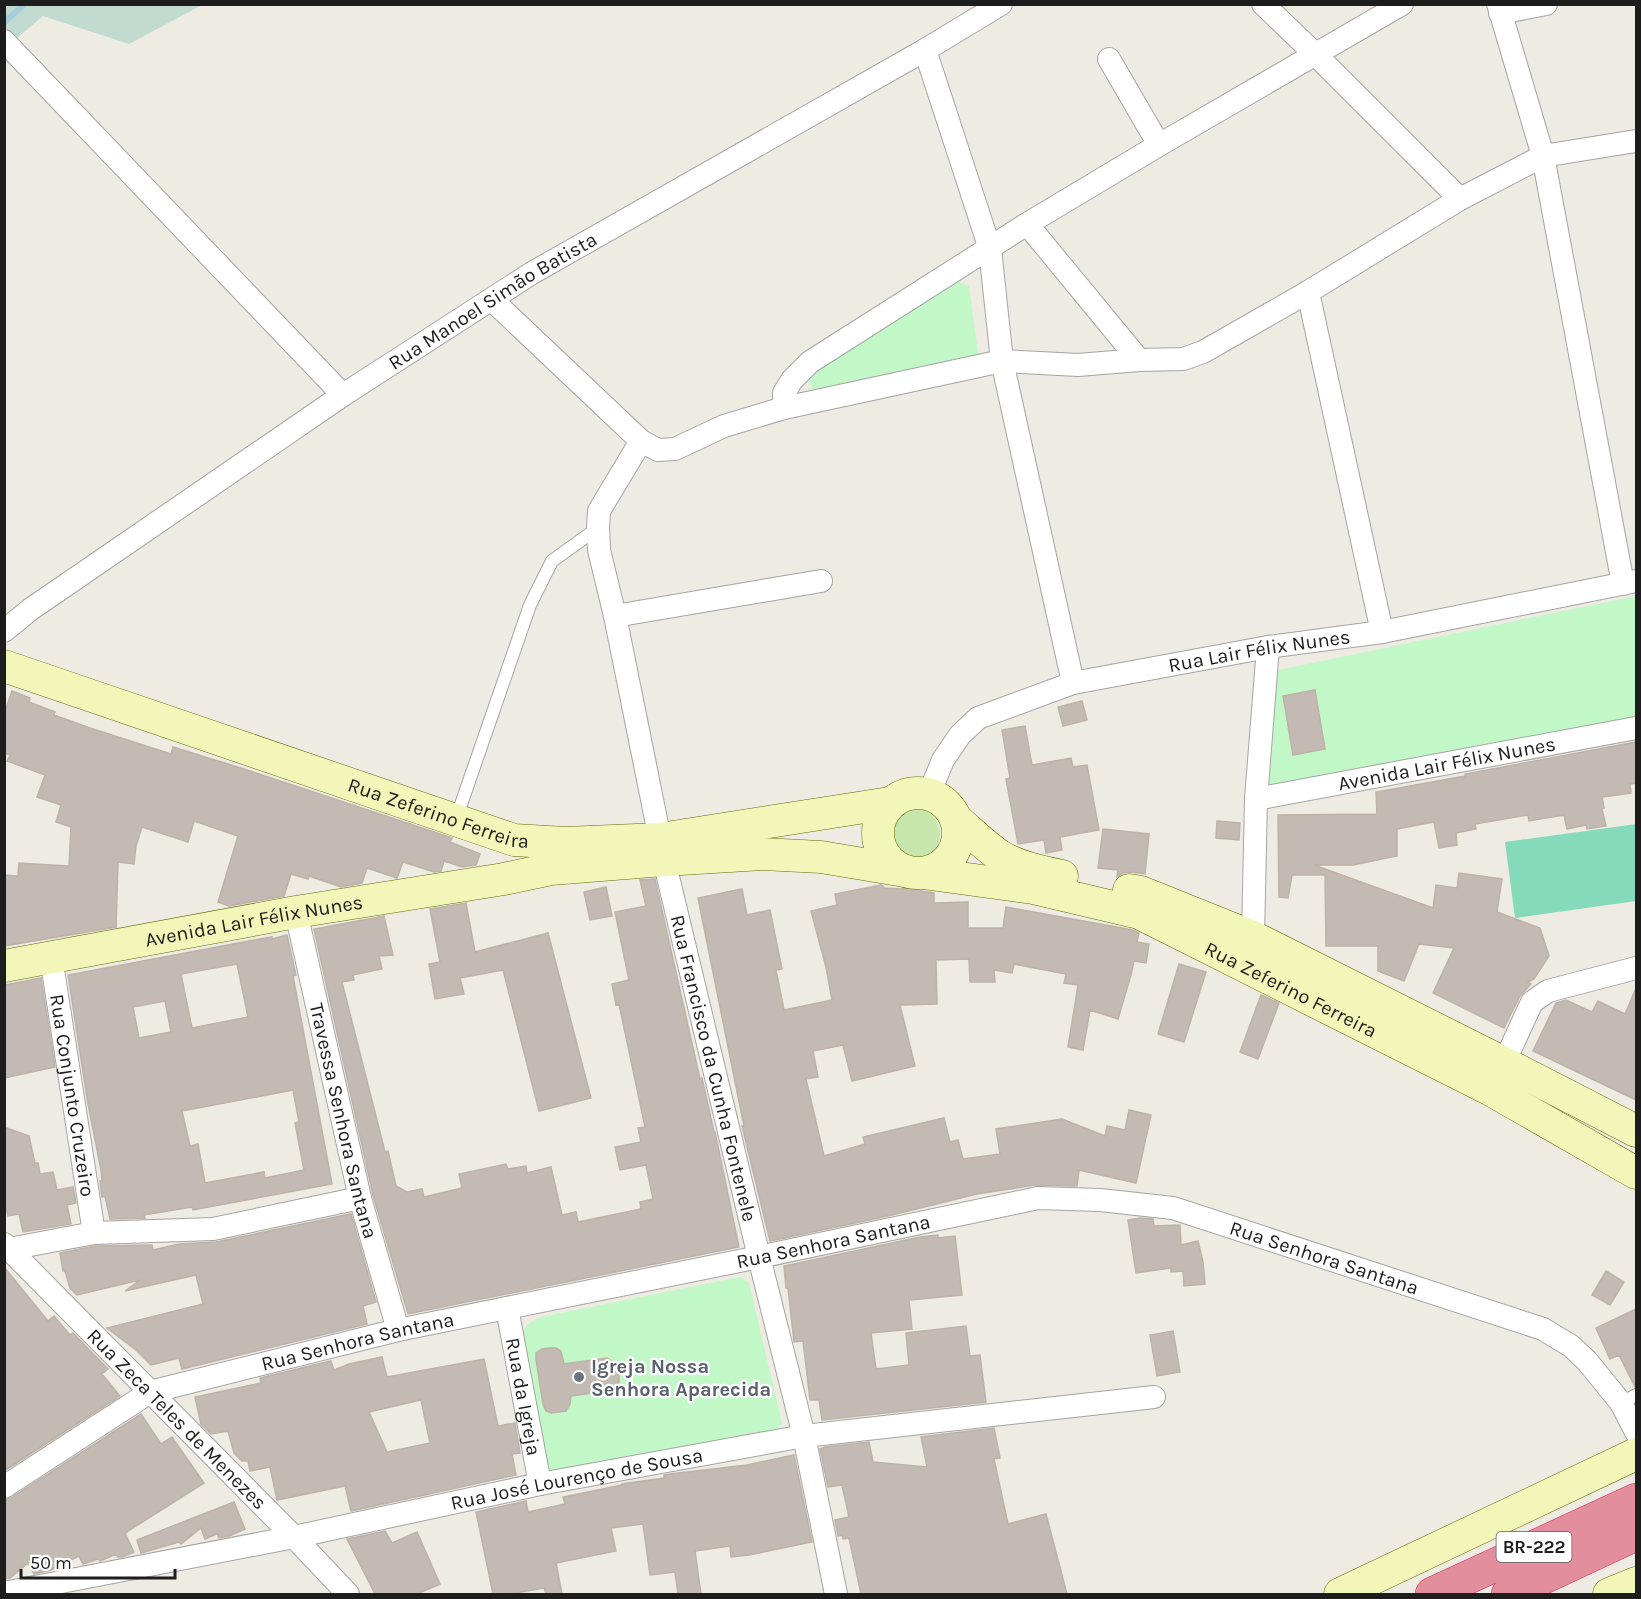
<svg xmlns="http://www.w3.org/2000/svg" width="1641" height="1599" font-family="Karla,sans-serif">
	<rect width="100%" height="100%" fill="#eeebe3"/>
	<path fill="#c7e6ab" d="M884 835a28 28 0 1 1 56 0a28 28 0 1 1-56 0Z"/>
	<path fill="#c1dbd0" d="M8,5h194l-73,39 -86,-28 -38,32v-41z"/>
	<path fill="#c2f7c7" d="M958,282l11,4 10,75 -166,30 -4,-9 1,-9z
		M1636,596v121l-368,70 1,-115z
		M740,1277l9,6 33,140 -6,8 -229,44 -27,-136c3,-12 9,-17 21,-22z"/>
	<path fill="#85dabb" d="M1636,824v77l-121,17 -10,-76z"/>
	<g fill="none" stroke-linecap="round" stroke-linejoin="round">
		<path stroke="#a6cdda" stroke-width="6" d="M4,23l20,-19"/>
	</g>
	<path fill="#c2bab3" stroke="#bfb2a6" stroke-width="1.5" fill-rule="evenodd" d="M1315,690l10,59 -32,6 -10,-59z
		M12,691l18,7 -1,4 26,10 -1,3 36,13 81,26 2,-7 71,22 208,69 -2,4 30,12 -4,11 -14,2 -18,-6 -3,10 -7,1 -31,-10 -6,16 -30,-10 -5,15 -21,4 -32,-11 -1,3 -17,-5 -7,22 -55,10 -11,-4 20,-66 -44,-15 -6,21 -46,-15 -6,19 -2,18 -16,-2 -2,65 -112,19v-71l14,1 1,-13 50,3 2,-39 -15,-5 5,-17 -24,-8 8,-22 -38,-14 3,-6 -6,-2v-39z
		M1082,701l5,19 -24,6 -5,-19z
		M1025,726l7,39 39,-7 2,9 14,-2 12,65 -39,7 2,13 -16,3 -2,-13 -26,4 -12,-65 4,-1 -8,-48z
		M1636,742v41l-6,1 1,9 -29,4 2,11 -2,1 4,17 -19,3 -1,-4 -19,4 -3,-14 -35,6 -1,-6 -53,9 1,5 -20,4 1,12 -18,3 -5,-26 -37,7v27l-44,9h-39l119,43 3,-23 21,3 2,-15 43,6 -5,33 43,16 9,28 -15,23 -6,3 3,2 -11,12 -16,32 -71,-35 21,-45 -35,-4 -15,37 -26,-10v-25h-52l-1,-71h-33l-4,23 -9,-1 -1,-82 99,-1 -1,-22 89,-16v-2z
		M1217,821l23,2 -1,17 -23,-2z
		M1103,829l46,5 -4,40 -14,-2 -8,1 -6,4 1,-7 -20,-2z
		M655,879l45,200 2,-1 12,54h1l24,115 -331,67 -35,-119 -59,-266 70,-13 9,39 -14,1 3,13 -29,6 1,5 -12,2 43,170 3,-1 8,35 11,6 15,-3 2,8 38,-9 -3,-14 47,-10 2,5 18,-3 1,7 24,-6 11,48 14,-3 2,10 63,-13 -1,-7 13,-3 -7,-34 -26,5 -5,-23 26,-5 -3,-14 7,-1 -26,-123 -3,1 -4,-21 17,-4 -14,-68 31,-6 -6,-26z
		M881,885l2,1 1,2 18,1 10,-2 9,4 13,2v10l34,-1v26h35l3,-21 127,23 6,3 -2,9 12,2 -3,19 -12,-2 -3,14 -13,44 -28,-9 -7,40 -15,-3 10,-62 -14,-2 2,-9 -52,-10 -2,9 -18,-3 1,12h-25l-1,-23 -33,1 1,44 -37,1 15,61 -63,15 -9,-36 -30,6 5,26 -12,2 18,77 41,-12 -2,-7 81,-19 6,24 8,-2 5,19 37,-5 -4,-25 66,-10 43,17 2,-10 18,4 4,-20 22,5 -15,68 -57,-13 -2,16 -42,-1 -58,9 -89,22 -118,25 -28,-115h2l-46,-228 44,-9 5,26 23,-5 12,59 -6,1 8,40 48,-10 -6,-33 -15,-56 26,-6 -2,-11z
		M606,887l6,29 -22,4 -6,-28z
		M466,903l9,49 73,-19 43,165 -52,13 -36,-141 -43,8 4,16 -29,5 -6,-35 11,-2 -10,-53z
		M287,935l9,40 -3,1 39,208 -139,26 -1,-3 -48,8 1,3 -35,1 -5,-23 -3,1 -2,-16h2l-1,-11 -13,-66 -20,-129 186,-35 18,-3v2zM237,964l11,53 -56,11 -11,-54zM165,1001l6,31 -32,6 -6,-31zM293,1090l6,32 -4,1 9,47 -39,8 -1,-6 -59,11 -7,-39 -8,2 -8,-35z
		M1179,964l27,8 -22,70 -26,-8z
		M41,978l14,89 -51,11v-93z
		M1636,988v112l-103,-49 23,-48 10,-3 26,12 6,-11 27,13z
		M1261,995l18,8 -21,56 -18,-7z
		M4,1127l25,9 6,27h3l2,11 13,-2 4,18 16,-3 3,16 -9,2 4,19 -48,8 -4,-18 -11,2 -4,-15z
		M351,1214l25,88 -13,4 4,18 -185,45 -3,-11 -28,7 -15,-15 -29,-22 96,-24 -7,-29 -71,16 15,-11 -63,15 -7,-7 -5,-17h-2l-3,-18 35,-7 57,-1 1,5 26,-6 37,-2z
		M1140,1218l13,1 1,7 26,-1 1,20 17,-4 5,21 2,22 -21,2 -1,-15 -12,1v-4l-35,5 -8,-53z
		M938,1235v3l17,-2 7,59 -53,5 3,29 -41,4 5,36 33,-4 -3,-32 60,-7 4,30 10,-1 6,47 -164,18 -3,-20h-9l-7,-59 -9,1 -6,-54h-2l-2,-22 136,-29z
		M4,1267l44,54 6,-5 16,19 3,-2 30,31 5,5 -6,5 18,22 -116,75z
		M1606,1271l18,11 -14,23 -18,-10z
		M1636,1309v78h-1l-16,-32 -9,4 -14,-31z
		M1173,1331l7,41 -23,4 -7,-41z
		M550,1348h6l5,3 3,13 43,-6 10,6 2,8v10l-6,8 -42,6 -1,8 -4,7 -15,2 -5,-2 -3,-7 -7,-44v-7l6,-4z
		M382,1357l5,20 97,-18 14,67 17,-3 5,30 -8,1 4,21 -165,36 -6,-25 -68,14 -7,-33 -20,4 -2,-10h-6l-8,-8 -6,-22 -17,3 -10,-10 -6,-27 66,-14 -1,-5 71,-17 3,9 15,-6zM421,1400l9,43 -43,9 -18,-40z
		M141,1414l20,30 11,-7 32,46 -79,50 9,19 -12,5h-4l-2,-3 -16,7 -2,-2 -15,5 -4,-8 -28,14 -17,4 -6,-11 -18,15 -6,1v-79l7,-2z
		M994,1428l6,30 -6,1 14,65 38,-10 21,80h-206l-12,-56 -6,1 -1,-4 -4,1 -3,-16 14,-3 -7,-32 -14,2 -8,-38 5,-2 44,-5 4,20 54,5 -6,-30z
		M794,1455l18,87 -63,13 -18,2 -1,-11 -35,5 6,43h-23l-3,-22 -25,3 -7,-51 -32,4 5,23 -60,12 6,31h-16l-2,-6 -34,6h-17l-17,-82 50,-11 2,11 37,-8 -2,-7 59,-12v-1l42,-6v-3l6,-1 77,-9z
		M234,1502l11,27 -16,7 -10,2 -2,-4 -12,5 -4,-11 -20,16 -2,-2 -38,11 -4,-13z
		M385,1531l7,12 25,-11 23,52 -23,10h-42l-28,-55z"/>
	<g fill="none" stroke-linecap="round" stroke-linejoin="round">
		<defs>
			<path id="lane" d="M456,819l74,-214 22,-44 46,-33
				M1621,1403l15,-8"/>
			<g id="street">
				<path d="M1263,4l52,50 145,145"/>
				<path d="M1498,4l45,152 80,428"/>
				<path d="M1500,13l46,-9"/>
				<path d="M4,41l339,354"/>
				<path d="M925,50l65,199 12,112 71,322"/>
				<path d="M1109,59l50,86"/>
				<path d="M1027,224l112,136"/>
				<path d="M1308,292l74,340"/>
				<path d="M492,300l149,141 17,9 17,-1 49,-23 60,-18 218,-47 76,4 61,-5 44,-1 20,-7 105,-60 152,-93 83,-43 93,-15"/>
				<path d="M784,408v-15l8,-13 18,-18 217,-138 132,-79 243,-141"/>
				<path d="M641,441l-42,70 -1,17 1,22 16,66 45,223"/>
				<path d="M615,616l206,-35"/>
				<path id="s1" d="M4,631l27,-22 312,-214 189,-122 393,-223 76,-46"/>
				<path id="s2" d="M929,794l14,-34 17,-25 18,-17 95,-35 195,-36 114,-15 254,-51"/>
				<path id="s3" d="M1256,799l380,-71"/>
				<path id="s4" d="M664,860l95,397 45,179 32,158"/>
				<path id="s5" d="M296,912l64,286 38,132"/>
				<path d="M1253,937l3,-138 12,-152"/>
				<path id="s6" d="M51,957l43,276"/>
				<path d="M1504,1063l28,-61 16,-11 88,-23"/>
				<path id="s7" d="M4,1244l290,293 54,57"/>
				<path d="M9,1249l85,-16 119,-4 147,-31"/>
				<path id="s8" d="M507,1308l33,176"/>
				<path id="s9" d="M4,1487l146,-95 248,-62 361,-73 279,-59 62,2 73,8 370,121 28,17 16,15 34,42 15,29"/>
				<path id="s10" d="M4,1593l290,-56 246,-53 264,-48 350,-39"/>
			</g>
			<g id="secondary">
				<path id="s11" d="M4,666l510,174 51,3 95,-4 230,-36"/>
				<circle cx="918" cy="833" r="40"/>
				<path d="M957,820c14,12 27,25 43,36 18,11 42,16 62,20"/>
				<path id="s12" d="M923,873l110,15 106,25 352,177 145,83"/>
				<path d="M1129,890l12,2 112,45 251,126 132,68"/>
				<path id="s13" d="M4,966l292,-54 208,-33 47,-10 113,-9 98,-6 59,3 84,14"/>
				<path d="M1340,1594l296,-140"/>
				<path d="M1609,1594l27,-11"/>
			</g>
			<path id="highway" d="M1432,1594l204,-94
				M1508,1594l128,-60"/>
		</defs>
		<use href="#lane" stroke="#a4a4a4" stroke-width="14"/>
		<use href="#street" stroke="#a4a4a4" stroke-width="24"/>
		<use href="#secondary" stroke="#616f0a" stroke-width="33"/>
		<use href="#highway" stroke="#d02c60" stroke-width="34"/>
		<use href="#lane" stroke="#fff" stroke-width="12"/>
		<use href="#street" stroke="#fff" stroke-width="22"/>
		<use href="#secondary" stroke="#f2f6b9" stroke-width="32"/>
		<use href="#highway" stroke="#e28e9c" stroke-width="33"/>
	</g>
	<circle fill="#6b7280" stroke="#fff" stroke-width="2" cx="579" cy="1377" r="6"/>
	<g text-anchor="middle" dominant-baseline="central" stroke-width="4.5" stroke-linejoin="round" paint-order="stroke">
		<rect fill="#fff" stroke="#616161" stroke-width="1.5" x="1496.5" y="1532" width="75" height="30" rx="4.5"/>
		<g font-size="18" font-weight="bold" fill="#1d1d1d">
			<text x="1534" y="1547">BR-222</text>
		</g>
		<g font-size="20" fill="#1d1d1d" stroke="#fff">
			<text stroke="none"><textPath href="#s1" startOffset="590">Rua Manoel Simão Batista</textPath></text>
			<text stroke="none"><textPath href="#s2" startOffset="382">Rua Lair Félix Nunes</textPath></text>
			<text stroke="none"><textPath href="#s3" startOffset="194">Avenida Lair Félix Nunes</textPath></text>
			<text stroke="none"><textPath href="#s11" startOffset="459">Rua Zeferino Ferreira</textPath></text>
			<text stroke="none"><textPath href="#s13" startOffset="254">Avenida Lair Félix Nunes</textPath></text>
			<text stroke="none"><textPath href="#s12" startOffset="390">Rua Zeferino Ferreira</textPath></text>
			<text stroke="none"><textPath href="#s4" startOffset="214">Rua Francisco da Cunha Fontenele</textPath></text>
			<text stroke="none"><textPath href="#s6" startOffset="140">Rua Conjunto Cruzeiro</textPath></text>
			<text stroke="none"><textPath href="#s5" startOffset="214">Travessa Senhora Santana</textPath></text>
			<text stroke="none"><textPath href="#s9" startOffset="874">Rua Senhora Santana</textPath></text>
			<text stroke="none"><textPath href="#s9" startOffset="1378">Rua Senhora Santana</textPath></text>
			<text stroke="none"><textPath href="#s9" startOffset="388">Rua Senhora Santana</textPath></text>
			<text stroke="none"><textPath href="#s8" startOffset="90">Rua da Igreja</textPath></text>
			<text stroke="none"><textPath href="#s7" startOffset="246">Rua Zeca Teles de Menezes</textPath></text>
			<text stroke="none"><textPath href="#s10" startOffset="584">Rua José Lourenço de Sousa</textPath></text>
		</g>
		<g font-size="20" font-weight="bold" fill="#5b616d" stroke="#fff" text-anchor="start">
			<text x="591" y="1366">Igreja Nossa<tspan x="591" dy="23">Senhora Aparecida</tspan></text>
		</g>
	</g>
	<rect width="1641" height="1599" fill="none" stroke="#1d1d1d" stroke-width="12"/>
	<path d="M21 1569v9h154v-9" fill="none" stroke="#1d1d1d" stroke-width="3"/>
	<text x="30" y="1569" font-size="18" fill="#1d1d1d" stroke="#ffffff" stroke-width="4.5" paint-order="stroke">50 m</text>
</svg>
